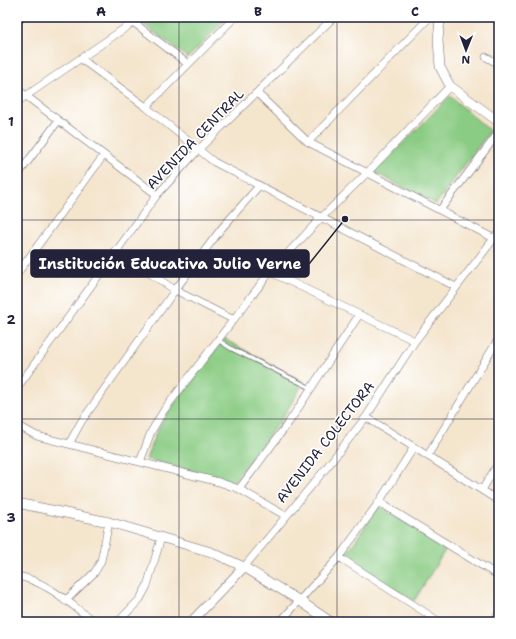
<svg xmlns="http://www.w3.org/2000/svg" width="516" height="639" font-family="'Shantell Sans',sans-serif">
	<rect width="100%" height="100%" fill="#fff"/>
	<filter id="ink" filterUnits="userSpaceOnUse"><feTurbulence type="fractalNoise" baseFrequency=".025" numOctaves="2"/><feDisplacementMap in="SourceGraphic" scale="8" xChannelSelector="R" yChannelSelector="G"/><feConvolveMatrix kernelMatrix="1 2 1 2 8 2 1 2 1" color-interpolation-filters="sRGB"/></filter>
	<filter id="wash" filterUnits="userSpaceOnUse"><feTurbulence type="fractalNoise" baseFrequency=".012" numOctaves="4" result="noise"/><feDisplacementMap in="SourceGraphic" scale="16" xChannelSelector="R" yChannelSelector="G"/><feGaussianBlur stdDeviation="0.9" result="paint"/><feColorMatrix in="noise" values="0 0 0 0 0 0 0 0 0 0 0 0 0 0 0 0 0 1.4 0 .05"/><feComposite in="paint" operator="in"/></filter>
	<g filter="url(#wash)">
		<rect width="100%" height="100%" fill="#f4e5cd"/>
		<path fill="#8bcc84" stroke="#567760" d="M150,17h78l-40,41 -46,-35z
			M450,96l40,35 -54,73 -62,-32z
			M224,339l80,43 -21,35 -50,65 -87,-23 9,-24 13,-23z
			M379,506l68,41 -33,54 -69,-45z"/>
	</g>
	<g filter="url(#ink)">
		<g fill="none" stroke-linecap="round" stroke-linejoin="round">
			<defs>
				<path id="service" d="M218,340l14,9 79,39"/>
				<path id="minor" d="M133,22l55,42
					M486,57l13,7
					M81,59l65,48 68,55 242,125
					M17,89l140,106
					M257,93l51,49 191,99
					M17,102l124,-85
					M146,107l89,-90
					M308,142l120,-123 5,-2
					M17,176l41,-55
					M440,210l59,-78
					M116,251l59,39 59,30
					M270,272l145,69
					M17,274l87,-119
					M17,388l140,-193 41,-45 136,-133
					M366,417l133,84
					M17,425l20,11 182,46 20,7 47,27
					M69,444l12,-22 94,-132 46,-61 38,-43
					M428,455l71,-117
					M140,462l11,-30 13,-22 106,-138 51,-54 46,-45 83,-87
					M239,489l50,-67 70,-107
					M482,490l17,-28
					M379,502l120,74
					M339,557l101,65
					M244,567l83,-100 39,-50 49,-76 84,-109
					M17,576c30,5 54,29 78,46
					M65,601l30,-29 6,-11 8,-39
					M118,622l22,-23 7,-13 14,-48
					M280,622l59,-65 40,-55 35,-55
					M493,622l6,-9"/>
				<path id="tertiary" d="M440,19l-2,21 2,27 10,19 49,36
					M17,503l92,19 102,30 33,15 56,34 31,21
					M191,622l53,-55"/>
				<path id="secondary" d="M17,19l3,-2"/>
			</defs>
			<use href="#service" stroke="#6c666e" stroke-width="5"/>
			<use href="#minor" stroke="#6c666e" stroke-width="8"/>
			<use href="#tertiary" stroke="#6c666e" stroke-width="10"/>
			<use href="#secondary" stroke="#6c666e" stroke-width="12"/>
			<use href="#service" stroke="#fff" stroke-width="3.5"/>
			<use href="#minor" stroke="#fff" stroke-width="7"/>
			<use href="#tertiary" stroke="#fff" stroke-width="9"/>
			<use href="#secondary" stroke="#fce5d0" stroke-width="10"/>
		</g>
	</g>
	<path fill="none" stroke="#22223b" stroke-width="1" stroke-opacity="0.55" d="M179,17v605M337,17v605M17,220h482M17,419h482"/>
	<g text-anchor="middle" dominant-baseline="central" stroke-width="3.5" stroke-linejoin="round" paint-order="stroke">
		<g font-size="14" fill="#22223b" stroke="#fff">
			<text transform="translate(195 139) rotate(-46)">AVENIDA CENTRAL</text>
			<text transform="translate(325 442) rotate(-52)">AVENIDA COLECTORA</text>
		</g>
	</g>
	<path fill="none" stroke="#22223b" stroke-width="1.5" d="M345 219L309 264"/>
	<circle fill="#22223b" stroke="#fff" stroke-width="1.5" cx="345" cy="219" r="4"/>
	<rect fill="#22223b" stroke="#22223b" stroke-width="1.5" x="31" y="250" width="278" height="27" rx="4"/>
	<g font-size="15" text-anchor="middle" font-weight="bold" fill="#fff">
		<text x="170" y="269">Institución Educativa Julio Verne</text>
	</g>
	<rect width="516" height="639" fill="none" stroke="#fff" stroke-width="44"/>
	<g transform="translate(466 50) rotate(181)" stroke="#ffffff" stroke-width="3" paint-order="stroke">
	<path d="M0-3L7 15L0 10L-7 15Z" fill="#22223b"/>
	<text y="-6" font-size="11" font-weight="bold" text-anchor="middle" fill="#22223b">N</text>
	</g>
	<rect x="22" y="22" width="472" height="595" fill="none" stroke="#22223b" stroke-width="1.5"/>
	<g font-size="13" text-anchor="middle" font-weight="bold" fill="#22223b">
		<text x="101" y="16">A</text>
		<text x="258" y="16">B</text>
		<text x="415" y="16">C</text>
		<text x="11" y="126">1</text>
		<text x="11" y="324">2</text>
		<text x="11" y="522">3</text>
	</g>
</svg>
